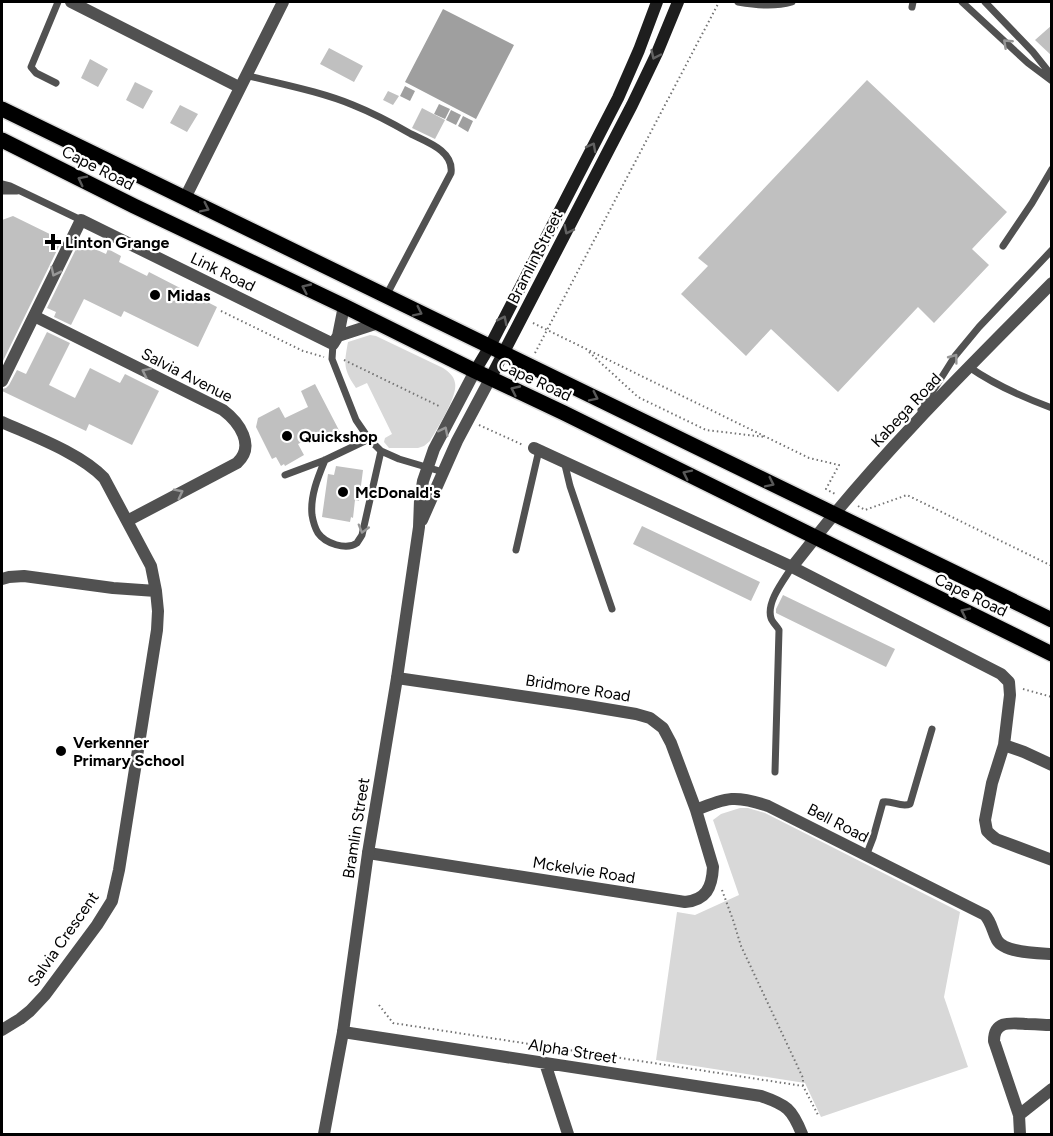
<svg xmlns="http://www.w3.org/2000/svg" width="1053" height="1136" font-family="Figtree,sans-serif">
	<rect width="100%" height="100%" fill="#fff"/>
	<path fill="#d8d8d8" d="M370,335l6,1 67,32c6,4 11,8 12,15 3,13 -18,46 -25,58l-6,5 -6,2h-29l-5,-6 1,-4 7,-4 -25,-51 -11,5c-13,-19 -12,-24 -8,-46z
		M740,808h8l17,5 195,99 -16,85 24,70 -147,50 -16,-34 -149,-23 21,-148 18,3 44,-20 -26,-75 8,-6z"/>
	<path fill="#9f9f9f" d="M443,9l71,36 -38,74 -71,-37z
		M405,86l10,5 -5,10 -10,-5z
		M439,104l11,5 -5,10 -11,-5z
		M451,110l10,5 -5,10 -10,-5z
		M463,116l10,5 -5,11 -10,-6z"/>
	<path fill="#c0c0c0" d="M1052,25v31l-17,-16z
		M329,48l34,18 -9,16 -34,-18z
		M90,59l18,10 -10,18 -17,-9z
		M867,80l140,132 -35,37 17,16 -55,58 -16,-16 -80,85 -67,-63 -25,27 -65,-62 27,-28 -10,-8z
		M135,82l18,9 -10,18 -17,-9z
		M388,91l11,5 -6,9 -10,-5z
		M180,105l18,9 -11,18 -17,-9z
		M422,108l23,12 -10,19 -23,-11z
		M13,216l49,24 -60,123v-143z
		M82,243l24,11 2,-5 13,7 -2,6 28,14 2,-4 68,35 -19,40 -74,-36 -3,6 -37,-18 -13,26 -17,-8 2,-5 -9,-4 30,-61 2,2z
		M47,332l23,11 -21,42 26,13 15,-30 30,15 5,-9 34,17 -27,54 -43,-21 -3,7 -84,-40v-2l4,-1 3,-3 8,-15 9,4z
		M315,384l27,52 -14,7 -6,-11 -24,12 6,11 -19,11 -1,-2 -3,2 -5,-9 -4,2 -16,-32 2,-9 21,-11 6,11 23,-11 -7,-16z
		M336,466l27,4 -4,31 -4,-1 -2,18 -2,-1 -1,5 -28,-5 6,-43 6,1z
		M642,526l118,56 -9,19 -118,-57z
		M783,595l112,54 -9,18 -110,-54v-4z"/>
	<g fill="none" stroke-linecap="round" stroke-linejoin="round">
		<defs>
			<path id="primary" d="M2,109l1050,511
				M2,140l132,66 210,100 131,65 89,42 488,241"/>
		</defs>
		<use href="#primary" stroke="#dbdbdb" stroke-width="18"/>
		<path stroke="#737373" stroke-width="2" stroke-dasharray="1.5 3" stroke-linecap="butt" d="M221,311l82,40 21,6
			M533,323l276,135 30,7 -13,24 9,5
			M589,352l49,45 68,33 59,7
			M535,353l184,-351
			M344,360l97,47
			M479,425l44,20
			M858,506l7,4 42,-15 145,71
			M1023,689l29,8
			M722,890l11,30 8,26 62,132v8
			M379,1005l14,18 410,63 15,29"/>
		<path stroke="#515151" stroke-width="7" d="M738,2c18,3 36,5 54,0
			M962,2l66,61 24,18
			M985,2l48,50 19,24
			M912,7l1,-5
			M245,75c35,9 74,16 108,30 20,8 39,18 58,29 16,8 43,17 40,39l-65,123
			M56,83l-20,-10 -5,-6 27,-65
			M2,184l8,2 71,34
			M2,191h15
			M1003,246l29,-43 20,-34
			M333,344l-1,15 24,61 13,19 12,12 18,8 44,13
			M969,367c26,18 53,30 83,41
			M921,410l34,-54 24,-29 73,-77
			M325,460c-7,17 -15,36 -13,55 1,6 3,13 6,18 7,10 28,18 39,10 1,-2 4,-6 5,-8l19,-84
			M564,461l6,25 42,123
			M285,475l40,-15 44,-21
			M516,550l23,-100
			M775,772l4,-142c-2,-4 -7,-8 -8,-12 -5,-16 13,-38 21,-51
			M866,856l7,-18 10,-36c9,-2 18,6 27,2l22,-75"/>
		<path stroke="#515151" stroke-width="12" d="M71,2l168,85
			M185,198l98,-196
			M34,316l189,94c16,12 33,36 14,53l-110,58
			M338,336l40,-13
			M2,381l79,-161 252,124 5,-8 6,-30
			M2,422c31,14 78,31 102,56l47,88 5,25 2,20 -1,19 -38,240 -7,31 -15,24 -52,70 -15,16 -10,8 -18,11
			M534,448l258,119 209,107 8,8 1,13 -6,50 -12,38 -7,37 2,11 4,4 5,4 56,21
			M792,567l23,-29
			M2,579l7,-2 15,-1 89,12 43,3
			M1004,745l20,7 28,13
			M696,810c31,-13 40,-15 72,-4l217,109c7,8 7,16 12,25 7,13 41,13 55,14
			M368,853l317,49c21,-2 27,-14 28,-35l-17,-57 -25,-67 -8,-15 -13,-10 -14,-4 -60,-10 -179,-26
			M343,1032l418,64c26,9 31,13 41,38
			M545,1063l23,71
			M1019,1115l33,-26
			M1020,1134l-1,-19 -25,-74c0,-21 17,-18 33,-17 8,0 16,1 25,1"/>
		<path stroke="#515151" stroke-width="12" d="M422,520l35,-79 33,-62
			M815,538c72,-91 155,-172 237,-255
			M324,1134l19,-102 25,-179 29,-175 22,-151 1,-27 3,-19 11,-32 41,-78"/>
		<path stroke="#1e1e1e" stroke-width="12" d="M475,371l15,-25 128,-248 21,-48 18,-48
			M490,379l142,-274 25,-52 21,-51"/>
		<use href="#primary" stroke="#000" stroke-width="15"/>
	</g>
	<defs><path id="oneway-chevron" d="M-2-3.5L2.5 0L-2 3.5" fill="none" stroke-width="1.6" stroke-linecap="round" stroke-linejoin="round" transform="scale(1.5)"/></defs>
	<g stroke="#979797">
		<use href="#oneway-chevron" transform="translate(1007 43) rotate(-137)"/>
		<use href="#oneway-chevron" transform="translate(55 272) rotate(116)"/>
		<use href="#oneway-chevron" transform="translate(954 358) rotate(-53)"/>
		<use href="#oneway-chevron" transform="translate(146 372) rotate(-154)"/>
		<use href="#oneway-chevron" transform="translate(444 431) rotate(-63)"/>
		<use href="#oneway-chevron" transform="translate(179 493) rotate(-27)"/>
		<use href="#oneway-chevron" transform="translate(363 529) rotate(106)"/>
	</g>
	<g stroke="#626262">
		<use href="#oneway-chevron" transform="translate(655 55) rotate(115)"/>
		<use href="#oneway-chevron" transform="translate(592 147) rotate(-62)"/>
		<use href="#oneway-chevron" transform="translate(568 230) rotate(117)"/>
		<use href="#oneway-chevron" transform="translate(503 320) rotate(-63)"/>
	</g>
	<g stroke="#595959">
		<use href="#oneway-chevron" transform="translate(82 180) rotate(-153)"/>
		<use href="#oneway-chevron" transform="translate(205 208) rotate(26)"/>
		<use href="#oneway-chevron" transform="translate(306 288) rotate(-155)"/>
		<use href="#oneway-chevron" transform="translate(418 312) rotate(26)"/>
		<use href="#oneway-chevron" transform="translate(515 390) rotate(-155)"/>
		<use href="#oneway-chevron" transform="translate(594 397) rotate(26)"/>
		<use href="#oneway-chevron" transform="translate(687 474) rotate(-154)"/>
		<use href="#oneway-chevron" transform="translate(770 483) rotate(26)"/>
		<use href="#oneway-chevron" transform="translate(965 612) rotate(-154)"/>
	</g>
	<g fill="#000" stroke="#fff" stroke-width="2">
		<path d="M50 233h6v6h6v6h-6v6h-6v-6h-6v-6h6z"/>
		<circle cx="155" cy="295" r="6"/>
		<circle cx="287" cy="436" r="6"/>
		<circle cx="343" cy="492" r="6"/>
		<circle cx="61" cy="751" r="6"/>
	</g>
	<g text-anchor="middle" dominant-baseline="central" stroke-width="4.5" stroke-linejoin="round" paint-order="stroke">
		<g font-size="16" fill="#000" stroke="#fff">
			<text transform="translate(98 168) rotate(27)">Cape Road</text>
			<text transform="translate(535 257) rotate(-63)">Bramlin Street</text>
			<text transform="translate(223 272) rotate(26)">Link Road</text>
			<text transform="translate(187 375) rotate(27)">Salvia Avenue</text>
			<text transform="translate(535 380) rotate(25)">Cape Road</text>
			<text transform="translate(906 410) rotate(-47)">Kabega Road</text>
			<text transform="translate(971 595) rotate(26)">Cape Road</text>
			<text transform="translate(578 688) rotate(9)">Bridmore Road</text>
			<text transform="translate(838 823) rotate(27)">Bell Road</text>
			<text transform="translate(356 828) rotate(-81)">Bramlin Street</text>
			<text transform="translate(584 870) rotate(9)">Mckelvie Road</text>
			<text transform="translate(63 939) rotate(-55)">Salvia Crescent</text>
			<text transform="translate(573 1051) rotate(9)">Alpha Street</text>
		</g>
		<g font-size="16" font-weight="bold" fill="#000" stroke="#fff" text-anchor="start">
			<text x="65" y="242">Linton Grange</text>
			<text x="167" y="295">Midas</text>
			<text x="299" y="436">Quickshop</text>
			<text x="355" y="492">McDonald's</text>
			<text x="73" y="742">Verkenner<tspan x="73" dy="18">Primary School</tspan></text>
		</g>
	</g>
	<rect width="1053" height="1136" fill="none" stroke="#000000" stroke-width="6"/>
</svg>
